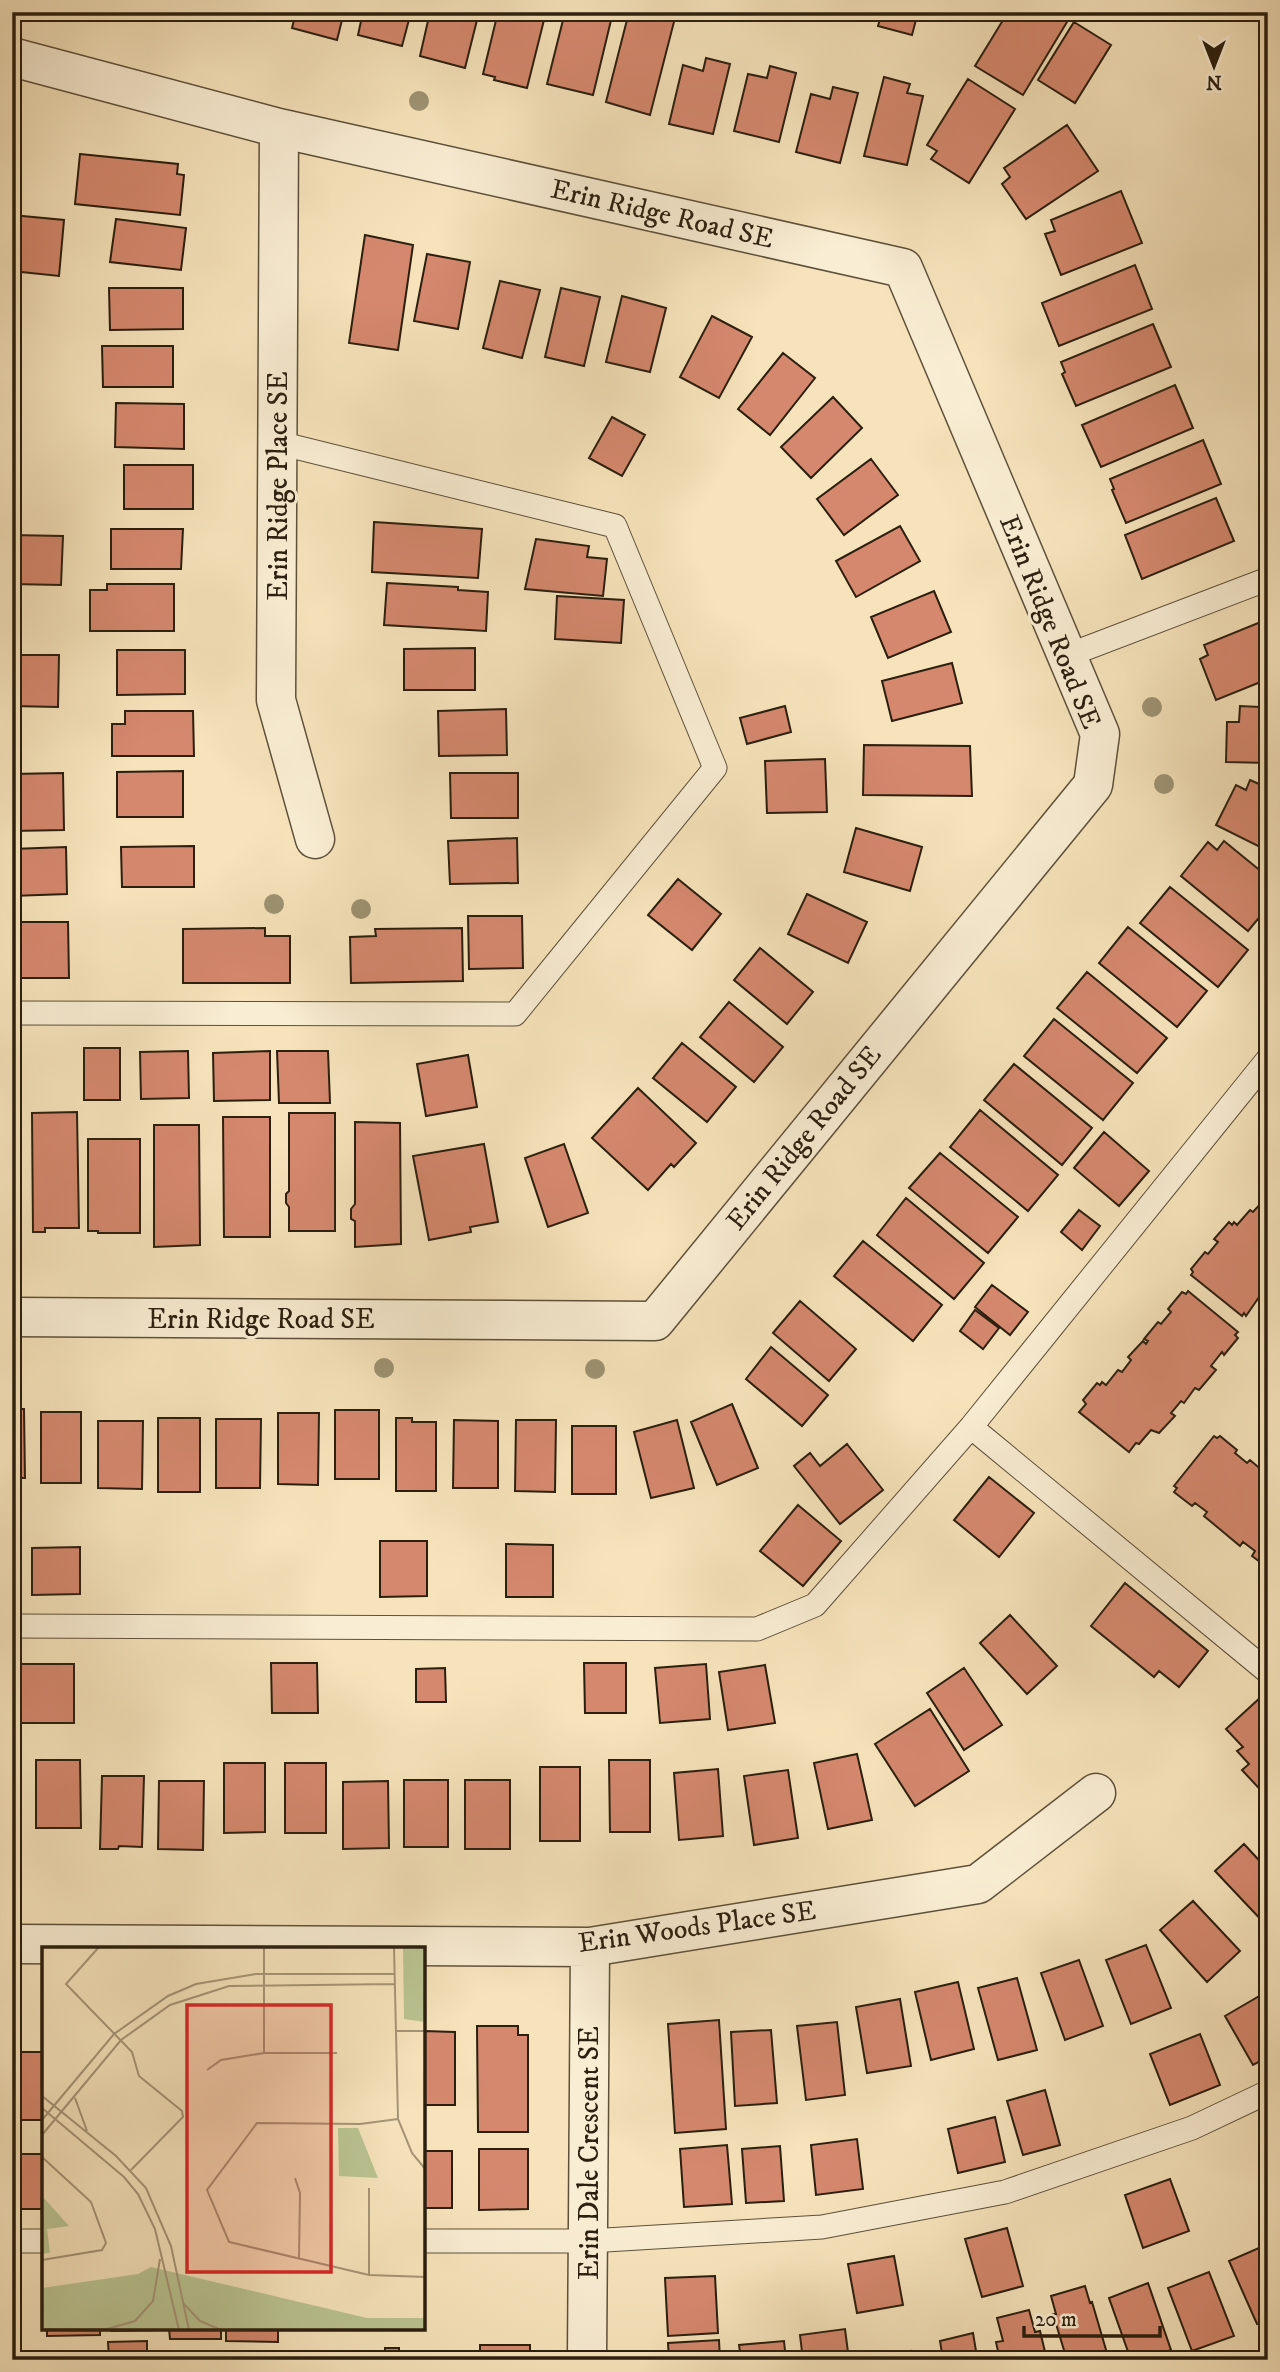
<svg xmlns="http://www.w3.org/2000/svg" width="1280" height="2372" font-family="'IM FELL DW Pica',serif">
	<rect width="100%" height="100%" fill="#f6e3bb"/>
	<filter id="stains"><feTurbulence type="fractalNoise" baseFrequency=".00286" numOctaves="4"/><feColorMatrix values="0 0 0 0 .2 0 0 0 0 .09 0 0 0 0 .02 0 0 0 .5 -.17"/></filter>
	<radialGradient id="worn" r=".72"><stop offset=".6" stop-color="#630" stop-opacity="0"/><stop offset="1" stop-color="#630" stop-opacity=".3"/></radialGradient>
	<path fill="#d5886e" stroke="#2b1f0f" stroke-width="2" d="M254,12h23l-2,6z
		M296,12h48l-7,28 -45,-12z
		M363,12h48l-9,34 -44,-11z
		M430,12h49l-14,56 -45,-12z
		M498,12h48l-19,76 -33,-8 1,-3 -12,-3z
		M565,12h48l-20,83 -46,-11z
		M629,12l47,2 -26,101 -44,-13z
		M882,12h36l-6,23 -34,-9z
		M1008,12h65l-50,83 -48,-29z
		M1074,22l37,23 -36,58 -37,-23z
		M706,58l24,6 -17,70 -44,-10 14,-59 20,6z
		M770,66l26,7 -17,69 -45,-11 14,-57 19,4z
		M884,77l26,7 -3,9 16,3 -16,69 -43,-9z
		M968,79l47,30 -46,74 -38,-24 6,-8 -10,-6z
		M833,87l25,6 -18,70 -44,-11 15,-58 19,5z
		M1067,125l31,46 -72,48 -24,-35 8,-7 -6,-9z
		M80,154l98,10 -1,10 7,1 -4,40 -105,-11z
		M1121,191l21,52 -81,32 -16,-41 10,-3 -4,-11z
		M12,215l52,5 -5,56 -47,-5z
		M116,219l70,9 -5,42 -71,-8z
		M365,235l48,10 -15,105 -49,-7z
		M427,254l43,8 -12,67 -44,-8z
		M1135,265l17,44 -93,37 -17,-43z
		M500,281l40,9 -18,68 -39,-10z
		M109,288h74v41l-73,1z
		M561,288l39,9 -16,69 -39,-9z
		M622,296l44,12 -16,64 -44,-10z
		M712,316l40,21 -33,61 -39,-21z
		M1153,324l18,43 -95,39 -14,-32 3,-2 -4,-10z
		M102,346h71v41h-70z
		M783,353l32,25 -45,57 -32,-26z
		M1175,385l18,43 -92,39 -19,-42z
		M833,397l29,31 -51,50 -30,-31z
		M116,403l68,1v45l-69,-2z
		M612,417l33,18 -23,41 -33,-18z
		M1203,440l18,44 -95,39 -14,-33 2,-1 -4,-10z
		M871,459l27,36 -54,40 -27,-36z
		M124,465h69v44h-69z
		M1216,498l18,43 -92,38 -17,-44z
		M374,522l108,7 -4,49 -106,-6z
		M900,526l20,35 -64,36 -20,-36z
		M111,529h72l-2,40h-70z
		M12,535l51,1 -2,49 -49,-1z
		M536,539l53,7 -2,11 20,2 -4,37 -78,-7z
		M387,583l71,4v3l30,2 -2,39 -102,-6z
		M107,584h67v47h-84v-41h17z
		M934,591l17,41 -63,26 -17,-41z
		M557,596l67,4 -3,43 -66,-4z
		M1268,619v60l-52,21 -16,-41 8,-4 -4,-10z
		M475,648v42h-71v-41z
		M117,650h68v44l-68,1z
		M12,655h47l-1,52 -46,-1z
		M952,663l10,40 -70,18 -10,-40z
		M1260,684h8v79l-42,-1 1,-40h12l1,-16 20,1z
		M785,706l6,26 -44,12 -7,-26z
		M506,709l1,46 -68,1 -1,-45z
		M125,711h68l1,45h-82v-32h13z
		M864,745l106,1 2,50 -109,-1z
		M825,759l2,53 -60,1 -2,-52z
		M183,771v46h-66v-45z
		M63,773l1,57 -52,1v-57z
		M450,773h68v45h-67z
		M1250,780l18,8v63l-52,-26 20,-40 10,5z
		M856,828l66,19 -12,44 -66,-19z
		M517,838l1,45 -68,1 -2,-43z
		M1224,841l44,36v30l-20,24 -67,-55 27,-34 9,8z
		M194,846v41h-72l-1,-40z
		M66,847l1,47 -55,2v-47z
		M678,879l43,35 -29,36 -44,-35z
		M1170,887l78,63 -30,37 -78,-64z
		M807,894l60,28 -19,41 -60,-29z
		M468,916h54l1,52 -54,1z
		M12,922h56l1,56h-57z
		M1128,927l79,64 -30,36 -78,-64z
		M265,928v8h25v47h-107v-54z
		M462,928l1,53 -112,2 -1,-46 26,-1 -1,-7z
		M760,948l53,44 -26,32 -53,-44z
		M1087,972l80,66 -30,35 -80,-65z
		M729,1002l54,45 -29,35 -54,-45z
		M1054,1019l79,64 -30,37 -79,-64z
		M682,1043l54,44 -29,35 -54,-44z
		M84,1048h36v52h-36z
		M188,1051l1,47 -48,1 -1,-47z
		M270,1051v49l-56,1 -1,-48z
		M277,1051h51l2,52h-51z
		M12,1053h5l-1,55h-4z
		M468,1055l9,52 -51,9 -9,-52z
		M1014,1064l78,64 -30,37 -78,-65z
		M638,1088l58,55 -22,24 -3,-3 -23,26 -56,-52z
		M980,1110l78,65 -30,36 -78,-64z
		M77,1112l2,116h-34v4h-12l-1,-119z
		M289,1113h46v118h-46v-24l-3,-4v-9l3,-3z
		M12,1117h5l-1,118 -4,-1z
		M223,1117h47v120h-46z
		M355,1122l45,1 1,121 -46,3v-26l-4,-2v-10l4,-5z
		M154,1125h45l1,120 -46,2z
		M1104,1132l45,39 -30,35 -45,-38z
		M88,1139h52v94h-42v-2h-10z
		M484,1144l14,78 -28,5 1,5 -42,8 -16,-84z
		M564,1144l24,69 -40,14 -23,-69z
		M940,1153l78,64 -30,36 -79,-65z
		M1268,1188v96l-22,32 -2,-3 -2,3 -51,-41 2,-3 -2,-3 14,-17 3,2 10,-12 -4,-3 15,-17 3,3 2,-3 3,3 13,-15 3,2 11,-12 -4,-3z
		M906,1198l78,65 -30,36 -77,-64z
		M1079,1210l21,16 -18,24 -21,-18z
		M863,1241l79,64 -29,36 -79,-65z
		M992,1285l36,27 -18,23 -35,-28z
		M1188,1291l50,41 -3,3 3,3 -14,17 -2,-3 -11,14 5,4 -17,20 -4,-2 -11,15 -3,-2 -10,12 4,3 -16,17 -8,-3 -12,14 -3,-1 -7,9 -50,-40 7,-8 -3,-4 14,-17 3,2 2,-3 4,3 12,-15 4,2 9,-12 -3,-3 15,-16 3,3 2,-3 -4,-2 14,-17 3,2 10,-12 -3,-3 14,-17 4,2z
		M800,1301l56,48 -27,32 -56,-48z
		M975,1310l24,18 -16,21 -23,-18z
		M771,1347l57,48 -26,31 -56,-47z
		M732,1404l26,64 -41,17 -26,-63z
		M12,1409h12l1,69h-13z
		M335,1410h44v69h-44z
		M41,1412h40v71h-40z
		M278,1413h41l-1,72 -40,-1z
		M158,1418h42v74h-42z
		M396,1418h16v4h24v69h-40z
		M216,1419h45l-1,69h-44z
		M454,1420l44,1v67h-45z
		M516,1420h40l-1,72 -40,-1z
		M677,1420l17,68 -43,10 -17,-66z
		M98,1421h45l-1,68 -44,-1z
		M572,1426h44v68h-44z
		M1214,1436l3,2 3,-2 17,14 -2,3 12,10 3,-3 14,12 2,-2 2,2v96l-16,-12 3,-5 -12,-9 -3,4 -36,-30 3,-4 -12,-9 -3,3 -18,-14 3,-4 -3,-2z
		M847,1444l36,46 -43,34 -46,-58 16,-13 10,13z
		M989,1477l45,36 -35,44 -45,-37z
		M798,1505l43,36 -38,45 -43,-35z
		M380,1541h47v55l-47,1z
		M506,1544l47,1v52h-47z
		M80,1547v47l-48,1v-47z
		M1125,1583l83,68 -29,36 -20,-16 -5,6 -63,-51z
		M1010,1615l47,51 -30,28 -47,-51z
		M271,1663h46l1,50h-46z
		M584,1663h42v50h-41z
		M19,1664h55v59h-55z
		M706,1664l4,55 -50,4 -5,-55z
		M765,1665l10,58 -47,7 -9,-58z
		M445,1668l1,34h-30v-33z
		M964,1668l38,57 -38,25 -37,-57z
		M1261,1697l7,7v94l-26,-28 7,-6 -12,-13 6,-4 -17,-18z
		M930,1709l39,62 -54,35 -40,-62z
		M857,1754l15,66 -44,9 -14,-66z
		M36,1760h44l1,68h-45z
		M609,1760h41v72h-40z
		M224,1763h41v69l-41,1z
		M285,1763h41v70h-41z
		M540,1767h40v74h-40z
		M718,1769l5,67 -44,4 -5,-67z
		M788,1770l10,68 -44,7 -10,-69z
		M102,1776h42l-2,71 -23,-1 -1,3h-18z
		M404,1780h44v67h-44z
		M465,1780h45v69h-45z
		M159,1781h45l-1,69 -45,-1z
		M388,1781l1,67 -46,1v-67z
		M1244,1844l24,26v53l-2,2 -51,-54z
		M1193,1901l47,50 -33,31 -47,-52z
		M1146,1945l25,63 -40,16 -25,-64z
		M1079,1960l24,66 -38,14 -24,-67z
		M1017,1978l20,72 -39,10 -20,-72z
		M958,1982l16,67 -43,11 -16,-68z
		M1268,1991v66l-15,8 -28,-49z
		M900,1999l11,67 -44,7 -11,-66z
		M719,2020l7,109 -51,4 -7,-109z
		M837,2022l8,73 -39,5 -9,-74z
		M477,2026h41v9h10v97h-50z
		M771,2030l6,73 -42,3 -4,-74z
		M424,2031l31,1v73h-31z
		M1200,2034l20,51 -50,20 -20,-51z
		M20,2052h24v68h-23z
		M1045,2090l15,55 -37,10 -16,-54z
		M995,2117l10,45 -47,11 -10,-44z
		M857,2139l6,50 -47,6 -5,-50z
		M727,2145l5,59 -48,3 -4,-58z
		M780,2146l4,55 -38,2 -4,-54z
		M479,2149h49v60l-49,1z
		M424,2151h28v57h-28z
		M21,2154h23v55h-23z
		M1170,2179l19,52 -46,17 -18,-53z
		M1007,2228l16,58 -41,11 -17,-58z
		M1268,2244v76l-11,4 -28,-63z
		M894,2256l9,49 -46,8 -9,-49z
		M1209,2272l25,64 -42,15 -24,-63z
		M715,2276l3,57 -50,3 -3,-58z
		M1148,2283l23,67 -28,10h-12l-22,-62z
		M1085,2286l5,17 2,-1 17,58h-42l-14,-46h3l-5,-18z
		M1029,2310l6,22 5,-1 7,29h-47l-4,-18 7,-1 -6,-23z
		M47,2328h53v7l-53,1z
		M112,2328h51v2l-51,1z
		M169,2328h52v11h-51z
		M226,2328h52v14l-52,-1z
		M845,2329l4,31h-46l-3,-25z
		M973,2333l3,18h4l2,9h-42l3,-1 -3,-18z
		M719,2340l1,20h-51l-1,-17z
		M147,2341v19h-38l-1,-18z
		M784,2341l2,19h-45l-2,-15z
		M480,2345h50v15h-50z
		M385,2348h14v12h-45v-9h31z
		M911,2351l1,9h-43v-1z"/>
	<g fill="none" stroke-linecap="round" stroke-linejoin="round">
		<defs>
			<path id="lane" d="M1066,656l202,-77
				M12,1013l503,1 200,-246 -100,-242 -336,-83
				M971,1427l297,245
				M12,1626l745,3 58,-24 156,-178 297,-368
				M12,2241h32
				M424,2241h165l233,-14 183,-35 187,-64 76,-36"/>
			<path id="street" d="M12,57l267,71 624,140 197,466 -7,51 -438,536 -643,-4
				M279,128l-3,572 39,139
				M12,1944l578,3 388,-63 118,-91
				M587,2360l3,-413"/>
		</defs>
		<use href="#lane" stroke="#5e503a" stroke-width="25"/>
		<use href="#street" stroke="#5e503a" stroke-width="41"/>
		<use href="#lane" stroke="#f9edd3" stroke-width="23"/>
		<use href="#street" stroke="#f9edd3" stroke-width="38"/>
	</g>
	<g fill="#9e9372">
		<circle cx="419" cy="101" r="10"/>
		<circle cx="1152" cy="707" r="10"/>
		<circle cx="1164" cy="784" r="10"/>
		<circle cx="274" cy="904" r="10"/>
		<circle cx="361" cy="909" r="10"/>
		<circle cx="384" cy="1368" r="10"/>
		<circle cx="595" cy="1369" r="10"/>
	</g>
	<g text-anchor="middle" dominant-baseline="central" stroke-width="6" stroke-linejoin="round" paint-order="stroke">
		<g font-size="28" fill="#2b1f0f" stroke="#f9edd3">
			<text transform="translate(662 214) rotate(13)">Erin Ridge Road SE</text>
			<text transform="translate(278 486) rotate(-90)">Erin Ridge Place SE</text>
			<text transform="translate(1050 622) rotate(68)">Erin Ridge Road SE</text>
			<text transform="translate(804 1138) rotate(-51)">Erin Ridge Road SE</text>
			<text x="261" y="1319">Erin Ridge Road SE</text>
			<text transform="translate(697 1927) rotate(-8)">Erin Woods Place SE</text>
			<text transform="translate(589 2153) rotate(-90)">Erin Dale Crescent SE</text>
		</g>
	</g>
	<g transform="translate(42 1947)">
		<rect width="383" height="383" fill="#f6e3bb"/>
		<path d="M109,320l216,51h59l-1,12h-383v-42l96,-14z" fill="#bac492"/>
		<path d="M361,0h22v75l-21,-3zM296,181h20l20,50 -39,-2zM0,249l27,30 -22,3 3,24 -8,1z" fill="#bac492"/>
		<path fill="none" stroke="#a59576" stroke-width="2" d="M57,0l-33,37 66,68 7,24 43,35 1,6 -52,53M222,0v106M352,0l4,172 14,34 14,17M353,84h31M165,123l14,-10 43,-7h73M0,149l74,60 30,32 25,58 18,84M33,151l12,33M0,161l82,69 14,17 17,35 24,101M356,172l-38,5 -103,-1 -50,67 22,52 140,33 57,2M0,173l72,-86 54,-38 28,-12 60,-10h138M0,188l79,-95 49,-35 59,-19 165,-2M0,210l49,45 15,41 -4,7 -60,10M253,231l5,15 -1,65M327,241v87M142,357l16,17 21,9M1,382h64l28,-8 18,-20 7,-42"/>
		<path fill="#d62828" fill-opacity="0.15" stroke="#d62828" stroke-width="3.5" d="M145,58h144v267h-144z"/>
		<rect width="383" height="383" fill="none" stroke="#2b1f0f" stroke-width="3.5"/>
	</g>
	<rect width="1280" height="2372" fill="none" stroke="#f6e3bb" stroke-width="42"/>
	<rect x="14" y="14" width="1252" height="2344" fill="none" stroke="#2b1f0f" stroke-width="3.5"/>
	<rect x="21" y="21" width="1238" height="2330" fill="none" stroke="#2b1f0f" stroke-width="2"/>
	<g transform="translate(1214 66) rotate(180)" stroke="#f9edd3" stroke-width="5" paint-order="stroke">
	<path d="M0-5L12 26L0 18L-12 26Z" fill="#2b1f0f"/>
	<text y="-10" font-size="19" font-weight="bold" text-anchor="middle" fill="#2b1f0f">N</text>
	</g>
	<path d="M1024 2326v10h136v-10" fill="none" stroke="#2b1f0f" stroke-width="3.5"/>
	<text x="1035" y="2326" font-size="21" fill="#2b1f0f" stroke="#f9edd3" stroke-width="5" paint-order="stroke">20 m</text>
	<rect width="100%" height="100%" filter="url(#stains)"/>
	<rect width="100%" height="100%" fill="url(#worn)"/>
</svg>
